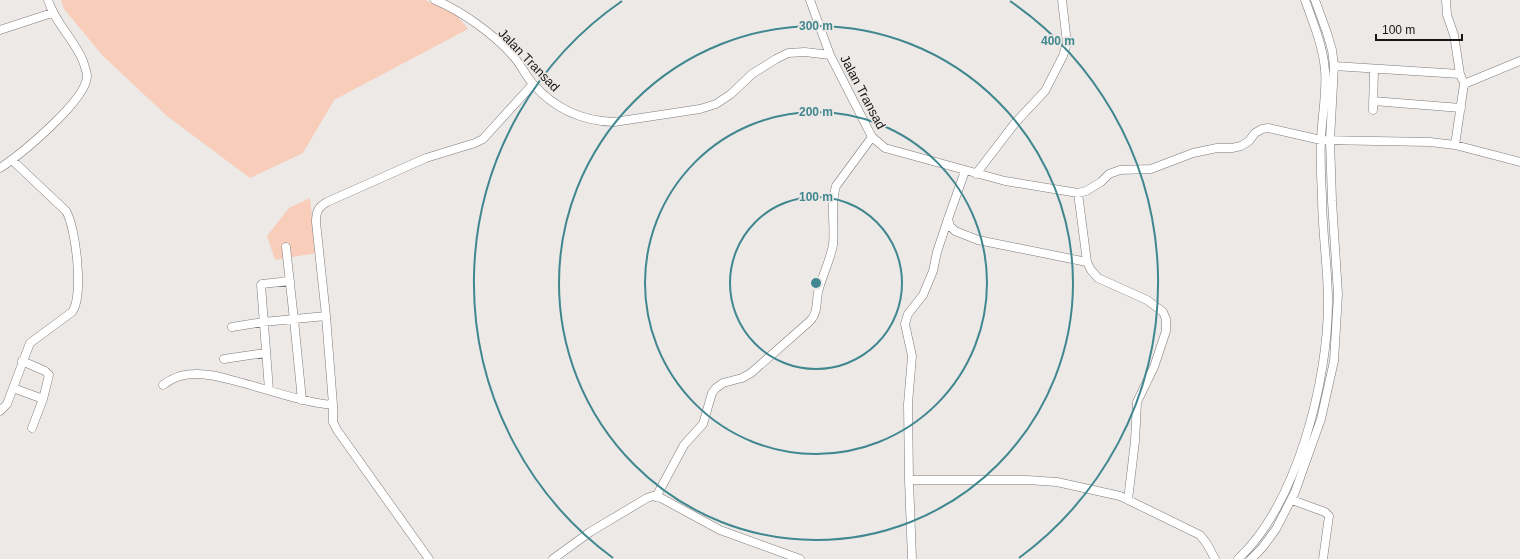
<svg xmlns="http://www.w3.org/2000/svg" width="1520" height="559" font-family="Helvetica,sans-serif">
	<rect width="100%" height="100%" fill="#ece9e7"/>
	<path fill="#f8cdb9" d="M61,0h364l28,11 15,18 -134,71 -31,53 -53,25 -83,-62 -65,-61 -38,-46z
		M310,198l6,55 -41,7 -8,-24 22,-28z"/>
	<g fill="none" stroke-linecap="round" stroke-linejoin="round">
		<defs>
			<path id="minor" d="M435,0c27,11 60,35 79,57 7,8 12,19 19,27 21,24 49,37 81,38l86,-13 16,-5 15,-10 21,-20 24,-15 12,-6 17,-1 25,3 42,82 13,11 120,33 73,12 8,-2 15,-9 8,-8 11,-4 31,-1 42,-16 24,-5h15l9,-2 8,-5 6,-8 7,-4 6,-1 53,12 109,2 25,3 65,17
				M810,0l20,55
				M1446,0l1,15 7,20 6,39 2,5
				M0,30l52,-17
				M1334,66l126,8
				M1373,101l88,7
				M1373,110l1,-41
				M1455,145l9,-61 56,-23
				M0,168c20,-13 87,-68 87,-92 0,-5 -3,-11 -4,-15 -9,-22 -28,-38 -35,-61
				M976,174l39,-51 30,-32 18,-35 4,-13 -5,-43
				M1078,193l9,69 4,8 7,8 49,22 16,12 3,7v12l-12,36 -17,35 -2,39 -7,59
				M948,219l2,7 5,5 23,9 109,22
				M286,247l8,73 8,80
				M232,327l31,-5 63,-6
				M224,359l41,-6
				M22,361l23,10 4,4 -6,24 -11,29
				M163,385c9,-7 19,-11 31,-11 15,-1 30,4 45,8 31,8 62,20 94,23
				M13,388l30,11
				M269,390l-8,-105 1,-1 28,-3
				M0,411l7,-7 23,-61 42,-31c12,-15 4,-85 -6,-101l-54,-51
				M909,480h118l30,2 63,14 80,39 7,9 8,15
				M656,497l28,-52 19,-21 9,-31 4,-5 7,-5 19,-5 9,-5 59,-52c8,-8 6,-18 8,-29 4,-16 12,-31 15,-47 2,-20 -3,-40 3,-59l36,-49
				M1292,500l33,12 4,4 -6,43
				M429,559l-92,-129 -4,-8v-17l-7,-89 -10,-94c0,-10 2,-15 11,-20l99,-44 49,-15 8,-4 50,-55
				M553,559l37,-27 57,-34 6,-2 8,2 59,32 80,29
				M912,559l-3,-79 -1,-76 4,-48 -7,-32 3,-10 15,-19 10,-24 4,-19 11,-33 17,-48
				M1238,559c59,-55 90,-178 90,-257 0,-35 -6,-70 -6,-106 -1,-19 -2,-38 -1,-57 1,-23 6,-47 4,-69 -2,-24 -12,-48 -20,-70
				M1251,559l11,-11 14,-19 19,-37 26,-73 13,-58 4,-67 -6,-93 -2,-61 4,-74 -2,-16 -5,-17 -12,-33"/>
		</defs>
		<use href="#minor" stroke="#7e7a79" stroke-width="9"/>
		<use href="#minor" stroke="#fff" stroke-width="8"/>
	</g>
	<g fill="none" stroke="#40878f" stroke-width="2">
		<circle cx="816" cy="283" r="86"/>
		<circle cx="816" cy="283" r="171"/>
		<circle cx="816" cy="283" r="257"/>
		<path d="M613 558A342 342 0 0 1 622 1M1010 1A342 342 0 0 1 1019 558"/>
	</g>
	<g text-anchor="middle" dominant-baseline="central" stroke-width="3.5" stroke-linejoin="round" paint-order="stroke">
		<g font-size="13" fill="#181716" stroke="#ece9e7">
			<text transform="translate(529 60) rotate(46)">Jalan Transad</text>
			<text transform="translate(863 92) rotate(62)">Jalan Transad</text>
		</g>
	</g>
	<circle cx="816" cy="283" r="6" fill="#40878f" stroke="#ece9e7" stroke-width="2"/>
	<g font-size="12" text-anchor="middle" font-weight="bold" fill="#40878f" stroke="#ece9e7" stroke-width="3.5" stroke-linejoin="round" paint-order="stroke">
		<text x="816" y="30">300 m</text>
		<text x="1058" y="45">400 m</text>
		<text x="816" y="116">200 m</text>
		<text x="816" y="201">100 m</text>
	</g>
	<path d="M1376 34v6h86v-6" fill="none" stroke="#181716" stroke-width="2"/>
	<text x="1382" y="34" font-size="12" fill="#181716" stroke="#ece9e7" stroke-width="3" paint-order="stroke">100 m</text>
</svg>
